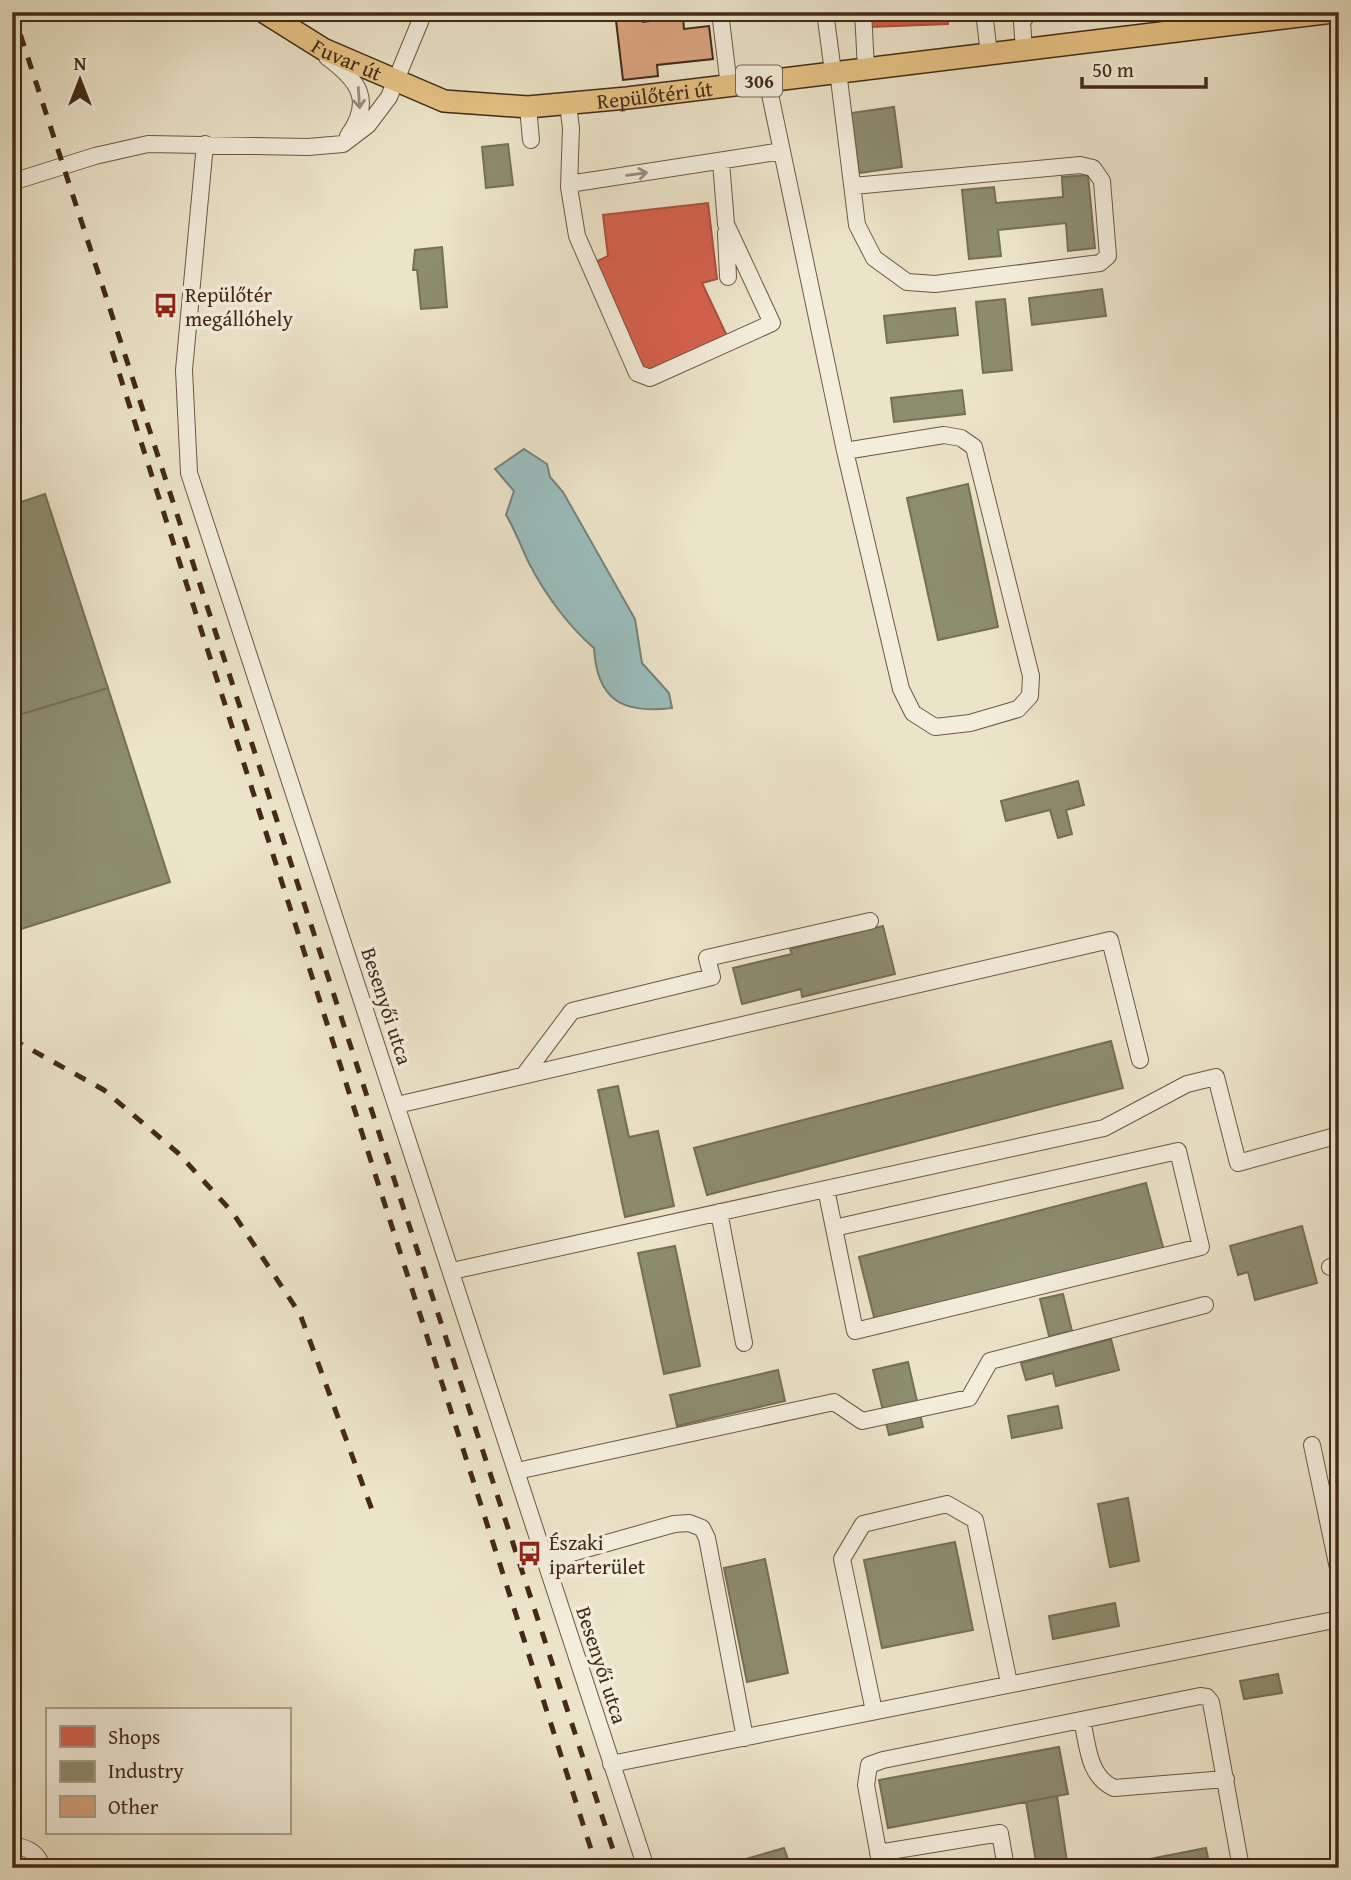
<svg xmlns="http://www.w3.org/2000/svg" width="1351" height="1880" font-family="'Gentium Book Plus',serif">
	<rect width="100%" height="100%" fill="#ece4c9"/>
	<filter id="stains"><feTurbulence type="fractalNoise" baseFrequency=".00286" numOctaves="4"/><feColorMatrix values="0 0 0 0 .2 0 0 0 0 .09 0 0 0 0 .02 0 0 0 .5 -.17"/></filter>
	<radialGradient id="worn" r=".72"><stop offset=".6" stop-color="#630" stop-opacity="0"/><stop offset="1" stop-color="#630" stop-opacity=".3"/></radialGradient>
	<path fill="#9abdbd" stroke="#77827b" stroke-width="2" d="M524,449l23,15 3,13 13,15 72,127 7,44 27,30 3,15c-50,6 -75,-8 -78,-60 -25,-21 -49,-54 -64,-83 -9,-17 -14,-34 -24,-50l8,-24 -19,-22z"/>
	<path fill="#d6604d" stroke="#aa503d" stroke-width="2" d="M870,12h86v4l-8,1v7l-78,3z
		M708,203l9,76 -15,4 25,53 -84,37 -51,-109 16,-8 -5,-41z"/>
	<path fill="#8c8c6e" stroke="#766f54" stroke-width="2" d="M894,107l8,60 -43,6 -8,-60z
		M508,144l5,41 -27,3 -4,-41z
		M1088,175l7,73 -27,3 -2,-28 -68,7 3,26 -32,3 -7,-69 32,-3 2,16 67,-6 -1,-20z
		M442,247l5,60 -26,2 -4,-39h-4l2,-20z
		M1102,289l4,27 -74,9 -3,-27z
		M1005,299l7,71 -29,3 -7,-71z
		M955,308l3,27 -71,8 -3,-27z
		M962,390l3,24 -71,8 -3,-24z
		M968,484l30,143 -60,13 -31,-142z
		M45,494l63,194 -96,29v-212z
		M108,688l62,194 -158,50v-215z
		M1078,781l6,24 -18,5 6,24 -14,4 -8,-28 -44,11 -5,-20z
		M883,926l12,48 -93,23 -1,-8 -59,15 -9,-36 59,-14 -2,-5z
		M1111,1041l12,47 -416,107 -13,-47z
		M618,1086l11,51 29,-6 16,75 -49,11 -27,-127z
		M1146,1183l18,68 -288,74 -17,-68z
		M1302,1226l15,57 -62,17 -7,-28 -10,3 -8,-29z
		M675,1246l25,120 -36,8 -26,-121z
		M1063,1294l9,37 -23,5 -9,-37z
		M1111,1339l8,31 -63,16 -3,-13 -27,7 -5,-17z
		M908,1362l15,65 -34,8 -16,-65z
		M778,1370l7,31 -108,25 -7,-31z
		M1058,1406l4,22 -50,10 -4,-22z
		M1128,1498l11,63 -29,6 -12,-63z
		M955,1542l18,88 -91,18 -18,-88z
		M765,1559l23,114 -41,9 -23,-114z
		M1115,1603l4,23 -66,13 -4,-23z
		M1278,1674l4,19 -38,6 -4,-18z
		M1059,1747l9,47 -180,34 -9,-48z
		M1057,1796l11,72h-31l-11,-66z
		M784,1848l7,20h-43l-2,-9z
		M1206,1848l4,20h-106z"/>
	<path fill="#daa47f" stroke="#422a17" stroke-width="2" d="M615,12h27l1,10 40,-5 1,12 25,-3 4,33 -56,6 1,11 -35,4z"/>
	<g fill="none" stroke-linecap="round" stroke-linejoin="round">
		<defs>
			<path id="minor" d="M720,12l9,74
				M825,12l8,60
				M863,12l3,56
				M984,12l5,42
				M1024,50l-2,-28 7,-10
				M327,57c31,23 47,43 21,79
				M838,71l19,154 17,33 33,24 28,2 165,-21 8,-7 -6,-75 -9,-13 -13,-3 -227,21
				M767,80l78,371 56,238 12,24 22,14 35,-4 48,-14 12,-13 1,-20 -57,-229 -13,-9 -17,-3 -99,16
				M568,105l3,23 -2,59 8,49 60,137 13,5 122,-55 -46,-99 -5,-62
				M528,107l3,33
				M205,144l-21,226 5,103 457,1395
				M12,182l83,-26 53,-12 160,3 35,-3 25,-19 21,-28 35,-85
				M569,184l213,-33
				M726,233l2,44
				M524,1075l48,-64 140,-34 -5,-19 163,-37
				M397,1105l713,-165 30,120
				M826,1189l29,142 346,-84 -23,-96 -344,77
				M719,1212l25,131
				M1330,1267l9,-2
				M452,1271l652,-143 83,-44 29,-7 22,86 101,-28
				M1312,1445l27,128
				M517,1471l317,-69 28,19 107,-23 21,-37 215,-56
				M547,1560l127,-36 15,-1 13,5 5,10 38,200
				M874,1711l-32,-152 21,-35 84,-20 28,16 34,163
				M1082,1720c6,26 6,56 32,68l112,-9
				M611,1764l728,-145
				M12,1845c17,3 25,7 31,23
				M878,1853l122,-20 6,35
				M881,1868l-15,-83 3,-20 14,-5 317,-64 7,1 4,5 30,166"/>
			<g id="major">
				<path id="s1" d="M264,12l59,37 121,52 84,6 99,-9 706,-86"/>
			</g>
		</defs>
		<use href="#minor" stroke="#6c5844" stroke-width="18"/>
		<use href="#major" stroke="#422a17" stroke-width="24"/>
		<use href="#minor" stroke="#f3eddc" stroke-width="16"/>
		<use href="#major" stroke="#e6c284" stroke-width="21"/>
		<path stroke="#422a17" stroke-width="5" stroke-dasharray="12 12" stroke-linecap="butt" d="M13,12l606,1856
			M112,351l485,1517
			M12,1039l92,51 74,63 55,60 67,101 75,204"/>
	</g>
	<defs><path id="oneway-shaft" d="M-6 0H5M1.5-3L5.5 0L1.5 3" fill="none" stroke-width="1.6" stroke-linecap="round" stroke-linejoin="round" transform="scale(1.75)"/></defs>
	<g stroke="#9a8c7a">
		<use href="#oneway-shaft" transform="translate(359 98) rotate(86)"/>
		<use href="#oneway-shaft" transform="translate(637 174) rotate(-8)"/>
	</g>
	<defs>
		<symbol id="bus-bare" viewBox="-9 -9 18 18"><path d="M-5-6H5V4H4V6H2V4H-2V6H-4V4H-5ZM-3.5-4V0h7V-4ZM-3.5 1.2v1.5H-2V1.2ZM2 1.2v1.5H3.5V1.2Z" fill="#8f2418" stroke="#f3eddc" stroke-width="2.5" paint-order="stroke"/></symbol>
	</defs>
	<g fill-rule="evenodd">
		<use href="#bus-bare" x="148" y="288" width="35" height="35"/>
		<use href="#bus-bare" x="512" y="1536" width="35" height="35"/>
	</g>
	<g text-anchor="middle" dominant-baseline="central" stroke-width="7" stroke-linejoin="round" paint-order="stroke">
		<rect fill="#f3eddc" stroke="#776452" stroke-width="2" x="736" y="65.5" width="46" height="31" rx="5"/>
		<g font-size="19" font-weight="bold" fill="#422a17">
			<text x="759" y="81">306</text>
		</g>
		<g font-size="21" fill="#422a17" stroke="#f3eddc">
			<text stroke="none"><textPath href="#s1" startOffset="96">Fuvar út</textPath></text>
			<text stroke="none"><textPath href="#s1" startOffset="413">Repülőtéri út</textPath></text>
			<text transform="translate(387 1006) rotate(72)">Besenyői utca</text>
			<text transform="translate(602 1665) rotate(72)">Besenyői utca</text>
		</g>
		<g font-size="21" fill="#422a17" stroke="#f3eddc" text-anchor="start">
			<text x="185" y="294">Repülőtér<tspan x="185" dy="24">megállóhely</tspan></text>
			<text x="549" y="1542">Északi<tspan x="549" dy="24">iparterület</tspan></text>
		</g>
	</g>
	<rect width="1351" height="1880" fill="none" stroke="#ece4c9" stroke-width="42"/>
	<rect x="14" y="14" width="1323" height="1852" fill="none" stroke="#422a17" stroke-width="3.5"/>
	<rect x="21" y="21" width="1309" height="1838" fill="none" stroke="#422a17" stroke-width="2"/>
	<rect x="46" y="1708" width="245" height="126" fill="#f3eddc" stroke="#ac9f8d" stroke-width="2"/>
	<rect x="60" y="1726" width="35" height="21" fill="#d6604d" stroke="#ac9f8d" stroke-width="2"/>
	<text x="108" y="1744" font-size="21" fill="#422a17">Shops</text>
	<rect x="60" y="1761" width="35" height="21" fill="#8c8c6e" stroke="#ac9f8d" stroke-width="2"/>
	<text x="108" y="1778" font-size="21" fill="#422a17">Industry</text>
	<rect x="60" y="1796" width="35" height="21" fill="#daa47f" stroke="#ac9f8d" stroke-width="2"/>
	<text x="108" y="1814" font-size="21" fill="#422a17">Other</text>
	<g transform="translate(80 80)" stroke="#f3eddc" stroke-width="5" paint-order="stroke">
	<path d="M0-5L12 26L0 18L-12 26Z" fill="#422a17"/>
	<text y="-10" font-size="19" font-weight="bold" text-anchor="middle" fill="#422a17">N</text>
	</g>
	<path d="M1082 77v10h124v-10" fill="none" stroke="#422a17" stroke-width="3.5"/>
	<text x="1092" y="77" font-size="21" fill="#422a17" stroke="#f3eddc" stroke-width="5" paint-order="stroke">50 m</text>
	<rect width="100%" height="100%" filter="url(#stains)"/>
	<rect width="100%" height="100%" fill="url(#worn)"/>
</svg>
